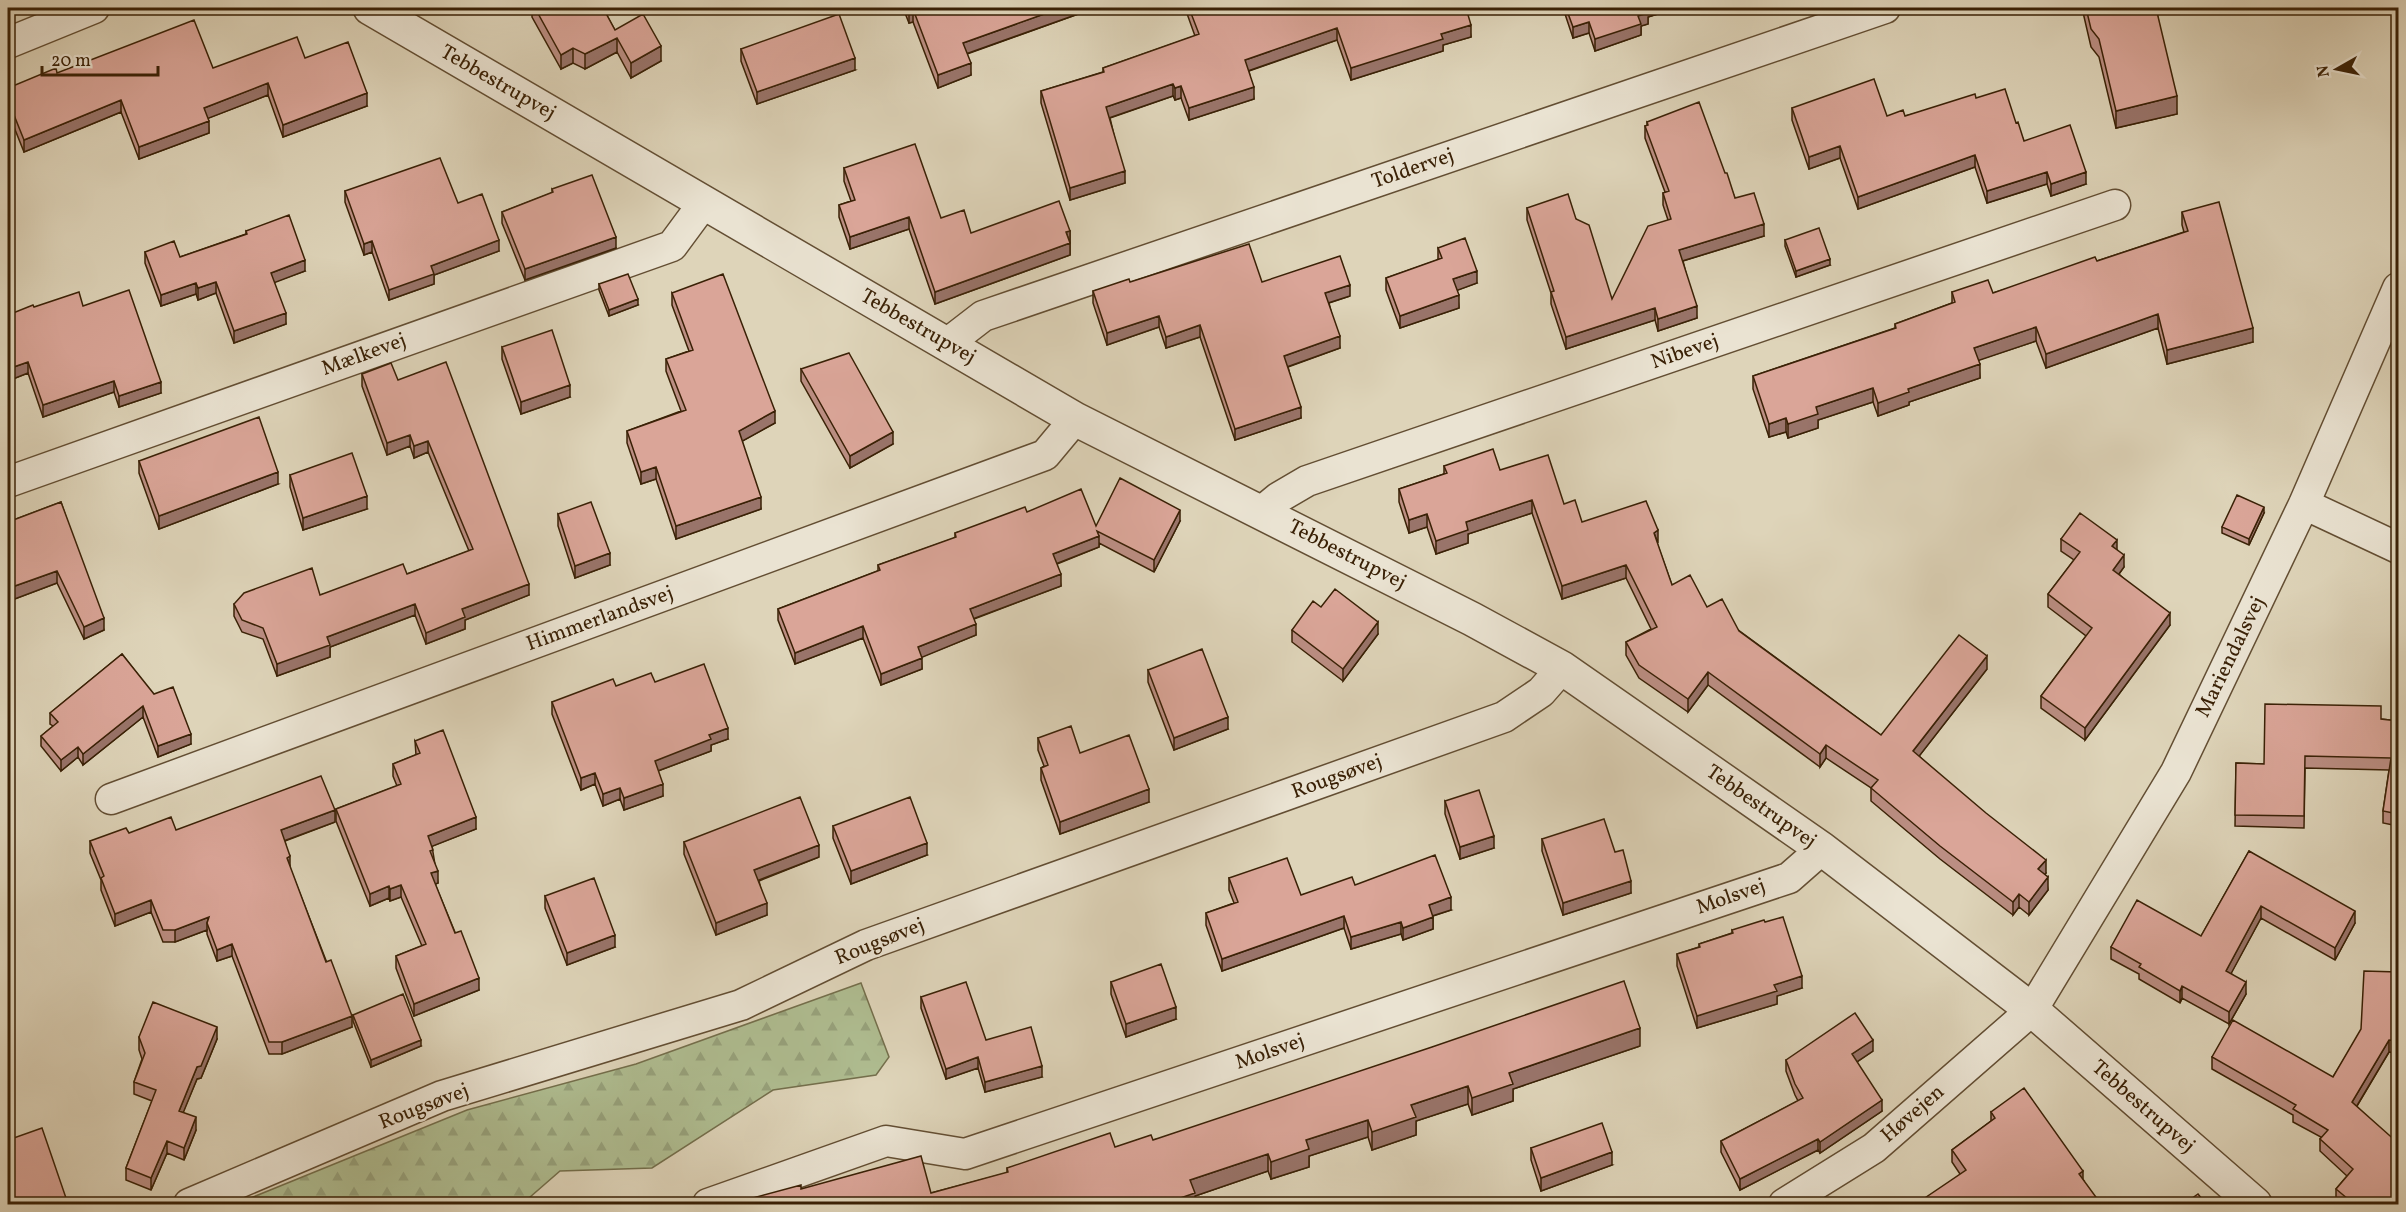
<svg xmlns="http://www.w3.org/2000/svg" width="2406" height="1212" font-family="Vollkorn,serif">
	<defs>
		<pattern id="forest-firs" width="22" height="20" patternUnits="userSpaceOnUse" patternTransform="scale(1.5)"><rect width="22" height="20" fill="#afbd91"/><path d="M5 1l3.5 6h-7zM16 11l3.5 6h-7z" fill="#97a27c"/></pattern>
	</defs>
	<rect width="100%" height="100%" fill="#ded4b9"/>
	<filter id="stains"><feTurbulence type="fractalNoise" baseFrequency=".00333" numOctaves="4"/><feColorMatrix values="0 0 0 0 .2 0 0 0 0 .09 0 0 0 0 .02 0 0 0 .5 -.17"/></filter>
	<radialGradient id="worn" r=".72"><stop offset=".6" stop-color="#630" stop-opacity="0"/><stop offset="1" stop-color="#630" stop-opacity=".3"/></radialGradient>
	<path fill="url(#forest-firs)" stroke="#746f4c" stroke-width="1.5" d="M861,983l28,74 -13,18 -103,15 -121,78 -92,3 -38,33h-286l231,-94 169,-46z"/>
	<g fill="none" stroke-linecap="round" stroke-linejoin="round">
		<defs>
			<path id="minor" d="M8,43l86,-35
				M948,343l35,-27 902,-308
				M8,482l664,-236 31,-42
				M2304,504l94,44
				M1261,512l17,-14 29,-17 808,-276
				M111,799l934,-344 30,-36
				M189,1204l253,-108 299,-91 125,-60 638,-228 37,-25 21,-24
				M708,1204l178,-63 79,13 824,-276 33,-29
				M1784,1204l90,-56 158,-138 144,-238 128,-268 94,-216"/>
			<path id="tertiary" d="M370,8l705,411 397,200 90,49 260,181 210,161 223,194"/>
		</defs>
		<use href="#minor" stroke="#634e33" stroke-width="33"/>
		<use href="#tertiary" stroke="#634e33" stroke-width="36"/>
		<use href="#minor" stroke="#eae3d2" stroke-width="30"/>
		<use href="#tertiary" stroke="#eae3d2" stroke-width="33"/>
	</g>
	<path fill="#bb8e83" stroke="#3a2106" stroke-width="1.5" d="M532,8h71l12,22 46,31 -30,17 -14,-26 -32,17 -12,-6 -12,6 -29,-52z
		M903,8h192l-128,46 4,21 -33,13 -25,-66 -4,1z
		M1185,8h281l5,29 -28,8v6l-92,29 -14,-40 -88,31 5,28 -65,21 -8,-22 -6,2 -2,-4 -63,22 15,65 -55,17 -29,-97v-12l62,-19v-4l92,-32z
		M1563,8h114l-29,9v7l-7,2v9l-46,16 -6,-18 -16,5z
		M2082,8h74l21,106 -61,14 -17,-71 -8,-10z
		M741,49l114,21 -98,34 -16,-43z
		M305,58l62,48 -84,31 -15,-42 -60,23 1,15 -70,26 -18,-47 -97,40 -16,-40v-24l49,-15 156,-5z
		M1976,98l40,25 8,18 62,43 -35,12 -4,-12 -60,19 -12,-36 -117,42 -18,-51 -31,11 -17,-49v-12l95,8h18z
		M1647,122l78,51 10,25 29,38 -81,25 14,57 -39,13 -3,-11 -89,29 -15,-45v-11l-24,-73v-12l49,11 36,80 56,-79 -5,-15v-12l2,-1 -20,-54v-12h2z
		M844,168l127,65 99,-2v24l-135,49 -26,-75 -59,20 -11,-32v-12l12,-4 -7,-20z
		M552,189l64,59 -91,32 -23,-57v-11l50,-19z
		M345,191l113,12 41,48 -65,24v9l-45,16 -17,-48 -8,3 -19,-53z
		M2182,212l71,130 -86,22 -9,-36 -112,40 -10,-27 -58,19 2,18 -71,24v3l-31,11 -5,-14 -55,18v8l-30,10 -2,-6 -17,5 -16,-48v-13l142,-48v-4l57,-21v-11l41,1 104,-32 87,-29 -2,-7z
		M246,231l59,40 -31,11 12,42 -52,19 -18,-50 -18,7 -2,-6 -35,12 -16,-43v-11l35,5 66,-23z
		M1785,240l45,25 -34,12 -11,-31z
		M1438,248l39,35 -20,7 2,18 -59,20 -14,-38v-12l52,-18z
		M1130,282h132l88,14 -21,7 11,45 -52,19 13,51 -66,22 -35,-103 -34,11 -7,-21 -52,18 -14,-42v-12z
		M599,284l39,21 -29,11 -10,-26z
		M672,293l103,130 -33,18 19,68 -85,30 -20,-60 -15,5 -14,-41v-12l54,-20 -15,-40v-12l23,-8 -17,-46z
		M83,306l78,87 -42,14 -5,-15 -71,25 -15,-44 -20,8v-66l26,-8z
		M502,347l68,50 -49,17 -19,-55z
		M801,369l92,75 -43,24 -49,-87z
		M362,374l36,6 131,215 -64,25v9l-39,15 -11,-29 -85,32v10l-53,19 -14,-37 -21,-7 -8,-16v-12l86,-9 87,-21 62,-23 -41,-99 -14,6 -4,-12 -23,9 -25,-69z
		M139,461l139,23 -119,45 -20,-56z
		M1444,466l56,4 64,34 18,18 75,21 15,42 35,22 174,128 106,-66 -68,87 127,117 -1,1 3,16 -19,25 -10,-8 -6,8 -73,-56 -69,-58v-13l-45,-30 -6,9 -112,-82 -20,27 -49,-34 -13,-23v-13l25,-13 -25,-51 -64,21 -30,-86 -64,21v9l-32,11 -9,-27 -18,6 -10,-31v-13l45,-15z
		M290,475l77,34 -64,21 -13,-43z
		M61,502l43,128 -20,9 -27,-56 -45,17 -4,-12v-66z
		M1027,512l69,14 84,-5 -26,51 -55,-29v4l-42,17 4,22 -87,33 2,16 -55,22 1,12 -41,16 -18,-47 -68,26 -17,-44v-11l100,-38v-6l77,-27v-5z
		M2264,513l-15,32 -27,-12v-6z
		M558,514l52,51 -35,13 -17,-52z
		M2061,539l56,11 7,17 -5,7 51,51 -85,115 -44,-32v-12l45,-60 -38,-29v-13l26,-34 -13,-9z
		M1321,607l57,27 -35,47 -51,-39v-12z
		M122,654l69,90 -33,13 -15,-40 -60,48 -5,-8 -17,14 -20,-25v-10l12,-10 -3,-2v-11z
		M1148,670l80,59 -54,21 -26,-68z
		M655,682l73,57 -17,6v6l-53,20 5,25 -39,14 -4,-11 -17,7 -8,-22 -14,6 -29,-76v-12l64,-16z
		M2381,719l17,2v105l-15,-3v-12l6,-41 -84,-2 -1,60 -69,-2 1,-63 28,1z
		M1038,738l42,15 69,49 -89,32 -19,-54v-12l3,-2 -6,-16z
		M415,741l61,88 -44,17 6,37 -3,1 44,106 -65,26 -18,-48v-12l26,-10 -21,-49 -11,4 -1,-3 -19,8 -34,-85v-12l61,-23 -4,-10v-12l23,-9z
		M1445,801l49,47 -34,11 -15,-45z
		M335,822l-50,19 5,27 62,159 -70,27h-13l-37,-98 -15,5 -10,-27v-4l-32,12h-12l-12,-30 -36,14 -14,-36v-10l-11,-27v-12l39,-8z
		M833,826l94,29 -76,29 -18,-46z
		M1542,839l73,13 16,41 -68,22 -21,-64z
		M684,842l135,15 -60,24 8,34 -51,20 -32,-81z
		M2249,851l106,72 -20,37 -74,-42 -30,55 15,21 -17,30 -47,-26 -2,5 -41,-24v-5l-28,-15v-12l90,-11z
		M1229,878l72,17 54,-10 96,25 -18,6v13l-30,11 -2,-6 -50,15 -7,-21 -122,43 -16,-46v-12l28,-10 -5,-13z
		M545,896l70,51 -48,18 -22,-57z
		M1732,930l70,58 -25,8v8l-80,24 -20,-62v-12l22,-7v-3l33,-11z
		M2398,972v81l-9,-1 -32,54 41,98h-58l-4,-3v-12l11,-13 -27,-25v-12l1,-2 -28,-15v-7l-81,-46v-12l121,20z
		M1111,982l65,37 -50,18 -15,-43z
		M921,997l65,43 56,37 -57,15 -7,-24 -32,11 -25,-71z
		M353,1015l68,31 -50,21 -18,-46z
		M139,1037l78,2 -16,39 -4,1 -14,33 13,18 -12,30 -17,-7 -16,37 -25,-10v-12l26,-67 -18,-7v-12l8,-23 -3,-9z
		M1640,1046l-127,43v12l-41,14 -4,-11 -52,17v14l-44,15 -4,-13 -59,19v11l-38,12 -3,-8 -73,25v8h-446v-5l52,-10 130,4 76,-20v-5z
		M1873,1051l-16,11 25,49 -62,42 -2,-3 -78,40 -19,-38v-11l77,-40 -3,-6 -9,-24v-11z
		M1991,1112l92,68 -123,-6 -8,-12v-12l39,-29z
		M8,1140l58,64h-58z
		M1531,1148l81,17 -71,26 -10,-31z"/>
	<path fill="#99746a" stroke="#3a2106" stroke-width="1.5" d="M1061,8h34l-132,47v-12z
		M1645,8h32l-29,9v7l-7,2v9l-46,16v-12l43,-23z
		M913,9v13l-4,1v-12z
		M1589,22v11l-16,5v-11z
		M1471,25v12l-28,8v6l-92,29v-12l90,-34z
		M1337,28v12l-92,32v-12z
		M617,38v14l-32,17v-15z
		M661,46v15l-30,17v-15z
		M573,48v15l-12,6v-14z
		M855,58v12l-98,34v-12z
		M971,63v12l-33,13v-13z
		M268,83v12l-64,25v-12z
		M1173,84v12l-67,23v-12z
		M1181,86v12l-6,2v-12z
		M1254,87v12l-65,21v-12z
		M367,93v13l-84,31v-12z
		M2177,96v18l-61,14v-17z
		M121,100v12l-97,40v-12z
		M209,121v12l-70,26v-12z
		M1840,146v12l-31,11v-12z
		M1975,155v12l-117,42v-12z
		M1125,171v12l-55,17v-12z
		M2047,172v12l-60,19v-12z
		M2086,172v12l-35,12v-12z
		M909,217v12l-59,20v-12z
		M1764,224v12l-85,26v-12z
		M1070,231v12l-4,-11z
		M616,237v11l-91,32v-11z
		M499,240v11l-65,24v9l-45,16v-10l42,-24z
		M372,241v11l-8,3v-11z
		M1070,243v12l-135,49v-12z
		M1830,259v6l-34,12v-6z
		M305,260v11l-34,13v-11z
		M1477,271v12l-24,9v-13z
		M216,282v11l-18,7v-12z
		M196,283v11l-35,12v-11z
		M1350,285v11l-25,8v-11z
		M1459,295v13l-59,20v-12z
		M638,299v6l-29,11v-6z
		M1697,306v12l-39,13v-12z
		M1655,308v12l-89,29v-12z
		M286,313v11l-52,19v-12z
		M2158,314v14l-112,40v-14z
		M1159,316v11l-52,18v-12z
		M1200,325v12l-34,11v-11z
		M2036,327v14l-62,21v-14z
		M2253,328v14l-86,22v-14z
		M1340,336v12l-56,20v-12z
		M28,362v11l-20,8v-12z
		M1980,364v14l-71,24v3l-31,11v-13l30,-14z
		M114,381v11l-71,25v-12z
		M161,382v11l-42,14v-11z
		M570,385v12l-49,17v-12z
		M1873,388v14l-55,18v8l-30,10v-14l28,-17z
		M1301,407v11l-66,22v-11z
		M775,411v12l-36,20v-12z
		M1786,418v14l-17,5v-13z
		M893,432v12l-43,24v-12z
		M410,435v11l-23,9v-12z
		M428,441v11l-14,6v-12z
		M656,467v12l-15,5v-12z
		M278,472v12l-119,45v-13z
		M367,496v13l-64,21v-12z
		M761,497v12l-85,30v-13z
		M1532,500v13l-64,21v9l-32,11v-13l30,-19z
		M2264,507v6l-15,32v-6z
		M1180,510v11l-26,51v-12z
		M1427,514v13l-18,6v-13z
		M1658,530v13l-4,-10z
		M1099,536v11l-46,18v-11z
		M2117,540v12l-5,-6z
		M610,553v12l-35,13v-12z
		M2124,555v12l-11,15v-12z
		M1626,565v13l-64,21v-13z
		M57,571v12l-45,17v-13z
		M1061,574v12l-91,34v-11z
		M529,584v11l-64,25v9l-39,15v-11l36,-24z
		M415,604v11l-85,32v10l-53,19v-12l50,-27z
		M2170,613v12l-85,115v-12z
		M104,618v12l-20,9v-12z
		M1378,622v12l-35,47v-12z
		M976,624v11l-58,24v-12z
		M863,626v12l-68,26v-11z
		M1987,656v13l-74,95v-13z
		M922,658v11l-41,16v-11z
		M1708,672v13l-20,27v-13z
		M143,706v11l-60,48v-11z
		M1228,717v12l-54,21v-12z
		M728,728v11l-17,6v6l-56,21v-11l54,-26z
		M191,734v10l-33,13v-11z
		M1826,745v13l-6,9v-13z
		M78,747v10l-17,14v-11z
		M595,773v11l-14,6v-12z
		M663,784v12l-39,14v-12z
		M620,788v11l-17,7v-12z
		M1149,789v13l-89,32v-12z
		M335,810v12l-54,20v-12z
		M476,817v12l-48,19v-12z
		M1494,836v12l-34,11v-12z
		M927,843v12l-76,29v-13z
		M819,845v12l-65,25v-12z
		M290,856v12l-3,-10z
		M2046,860v13l-8,9v-13z
		M438,871v12l-7,3v-13z
		M2048,877v13l-19,25v-13z
		M1631,881v12l-68,22v-12z
		M401,885v12l-11,4v-12z
		M389,886v12l-19,8v-12z
		M2019,894v13l-6,8v-13z
		M1451,897v13l-22,7v-12z
		M151,900v12l-36,14v-12z
		M767,903v12l-51,20v-12z
		M2261,906v12l-35,65v-12z
		M2355,911v12l-20,37v-12z
		M1344,916v12l-122,43v-12z
		M209,917l-2,6v7l-32,12v-12z
		M1433,917v12l-30,11v-12z
		M1401,922v12l-50,15v-12z
		M615,935v12l-48,18v-12z
		M232,944v12l-15,5v-11z
		M1802,976v12l-25,8v8l-80,24v-12l77,-31z
		M479,978v12l-65,26v-12z
		M2246,982v12l-17,30v-12z
		M2182,986v12l-2,5v-12z
		M1176,1007v12l-50,18v-13z
		M352,1016v11l-70,27v-12z
		M217,1027v12l-16,39 -4,1 -18,44v-12l18,-44z
		M1640,1028v18l-127,43v12l-41,14v-17l37,-25z
		M421,1040v6l-50,21v-7z
		M1873,1040v11l-21,14v-11z
		M2389,1040v12l-37,62v-12z
		M978,1057v11l-32,11v-10z
		M1042,1066v11l-57,15v-10z
		M1468,1086v18l-52,17v14l-44,15v-18l39,-27z
		M1882,1100v11l-62,42v-11z
		M196,1117v13l-12,30v-12z
		M1368,1120v17l-59,19v11l-38,12v-17l35,-22z
		M1818,1139v11l-78,40v-11z
		M167,1141v12l-16,37v-12z
		M1612,1152v13l-71,26v-13z
		M1268,1154v17l-73,25v8h-32l27,-24z
		M2083,1171v12l-4,-9z
		M66,1198v6h-18z
		M1095,1200v4h-16z"/>
	<path fill="#daa598" stroke="#3a2106" stroke-width="1.5" d="M535,8h68l12,22 28,-16 18,32 -30,17 -14,-25 -32,16 -12,-6 -12,7z
		M908,8h153l-98,35 8,20 -33,12 -25,-66 -4,2z
		M1189,8h277l5,17 -30,9 2,5 -92,29 -14,-40 -92,32 9,27 -65,21 -8,-22 -6,2 -2,-4 -67,23 19,64 -55,17 -29,-97 63,-19 -1,-4 96,-34z
		M1566,8h80l2,5 -10,3 3,8 -46,15 -6,-17 -16,5z
		M2086,8h70l21,88 -61,15 -17,-72 -8,-10z
		M839,14l16,44 -98,34 -16,-43z
		M194,20l19,48 84,-31 8,21 43,-16 19,51 -84,32 -15,-42 -64,25 5,13 -70,26 -18,-47 -97,40 -16,-40v-12l48,-20 1,5z
		M1874,79l13,37 16,-6 2,6 70,-22 1,4 29,-9 11,34 2,-1 6,19 46,-16 16,47 -35,12 -4,-12 -60,19 -12,-36 -117,42 -18,-51 -31,11 -17,-49z
		M1699,102l26,71h2l8,25 19,-5 10,31 -85,26 18,56 -39,13 -3,-11 -89,29 -15,-45 3,-1 -27,-83 41,-14 8,25 13,6 23,74 36,-73 23,-7 -8,-26 6,-2 -24,-65 3,-1 -1,-3z
		M915,144l26,74 23,-8 7,23 88,-32 11,30 -4,1 4,11 -135,49 -26,-75 -59,20 -11,-32 16,-5 -11,-32z
		M440,158l18,45 24,-9 17,46 -68,26 3,8 -45,16 -17,-49 -8,3 -19,-53z
		M592,175l24,62 -91,32 -23,-57 51,-20 -1,-3z
		M2219,202l34,126 -86,22 -9,-36 -112,40 -10,-27 -62,21 6,16 -72,25 1,3 -31,11 -5,-15 -57,19 2,7 -30,10 -2,-6 -17,6 -16,-48 143,-48 -1,-4 60,-22 -3,-10 36,-12 5,13 102,-36 2,4 91,-30 -6,-19z
		M289,215l16,45 -34,13 15,40 -52,18 -18,-49 -18,6 -2,-5 -35,12 -16,-43 29,-11 6,16 67,-23 -1,-3z
		M1819,228l11,31 -34,12 -11,-31z
		M1465,238l12,33 -24,8 6,16 -59,21 -14,-38 56,-20 -4,-10z
		M1249,244l13,38 78,-26 10,29 -25,8 15,43 -56,20 17,51 -66,22 -35,-104 -34,12 -7,-21 -52,17 -14,-42 36,-12 1,3z
		M628,274l10,25 -29,11 -10,-26z
		M723,274l52,137 -36,20 22,66 -85,29 -20,-59 -15,5 -14,-41 59,-21 -20,-51 27,-9 -21,-57z
		M129,290l32,92 -42,14 -5,-15 -71,24 -15,-43 -20,7v-54l25,-10 1,2 45,-15 4,14z
		M552,330l18,55 -49,17 -19,-55z
		M849,353l44,79 -43,24 -49,-87z
		M446,362l83,222 -67,25 3,8 -39,16 -11,-29 -88,33 3,8 -53,19 -14,-36 -21,-8 -8,-16 10,-11 68,-25 8,27 83,-31 4,10 66,-25 -45,-108 -14,5 -4,-11 -23,8 -25,-69 29,-11 7,17z
		M259,417l19,55 -119,44 -20,-55z
		M1493,449l7,21 48,-15 16,49 11,-4 7,22 64,-21 12,29 -4,3 18,52 18,-10 17,32 15,-8 17,32 142,104 78,-100 28,21 -74,95 73,62 60,47 -8,9 10,8 -19,25 -10,-8 -6,8 -73,-56 -69,-58 7,-8 -52,-35 -6,9 -112,-82 -20,27 -49,-34 -13,-23 31,-15 -31,-62 -64,21 -30,-86 -66,22 2,8 -32,11 -9,-27 -18,6 -10,-31 48,-16 -3,-7z
		M352,453l15,43 -64,22 -13,-43z
		M1120,478l60,32 -26,50 -57,-29 2,5 -46,18 8,20 -91,35 6,15 -58,23 4,11 -41,16 -18,-48 -68,27 -17,-44 102,-39 -2,-5 78,-28 -1,-4 70,-26 2,5 54,-23 15,37z
		M2237,495l27,12 -15,32 -27,-12z
		M61,502l43,116 -20,9 -27,-56 -45,16 -4,-11v-54z
		M591,502l19,51 -35,13 -17,-52z
		M2080,513l37,27 -5,6 12,9 -11,15 57,43 -85,115 -44,-32 51,-68 -44,-34 32,-42 -19,-13z
		M1335,589l43,33 -35,47 -51,-39 21,-29 8,6z
		M1202,649l26,68 -54,21 -26,-68z
		M122,654l32,40 19,-7 18,47 -33,12 -15,-40 -60,48 -5,-7 -17,13 -20,-24 17,-14 -8,-9z
		M704,664l24,64 -19,7 2,4 -56,22 8,23 -39,14 -4,-10 -17,6 -8,-21 -14,5 -29,-76 61,-23 3,7 35,-13 4,9z
		M2265,704l116,2v13l17,2v93l-15,-3 8,-53 -86,-2 -1,60 -69,-1 1,-52 28,1z
		M1071,726l9,27 49,-18 20,54 -89,33 -19,-54 7,-3 -10,-27z
		M443,730l33,87 -48,19 5,14 -3,1 8,20 -7,2 24,60 6,-2 18,47 -65,26 -18,-48 30,-12 -25,-59 -11,4 -1,-3 -19,8 -34,-85 65,-25 -8,-20 27,-11 -5,-12z
		M321,776l14,34 -54,20 9,26 -3,2 39,104 5,-2 21,56 -70,26h-13l-37,-98 -15,6 -10,-27 2,-6 -34,13h-12l-12,-30 -36,14 -14,-36 3,-2 -14,-35 36,-13 3,5 42,-16 5,13z
		M1479,790l15,46 -34,11 -15,-46z
		M800,797l19,48 -65,25 13,33 -51,20 -32,-81z
		M910,797l17,46 -76,28 -18,-45z
		M1604,819l11,33 8,-2 8,31 -68,22 -21,-64z
		M2249,851l106,60 -20,37 -74,-42 -35,65 20,11 -17,30 -47,-26 -2,5 -41,-24 2,-3 -30,-17 26,-47 64,36z
		M1435,855l16,42 -22,8 4,12 -30,11 -2,-6 -50,15 -7,-21 -122,43 -16,-46 32,-11 -9,-24 58,-20 14,37 51,-18 3,8z
		M594,878l21,57 -48,18 -22,-57z
		M1783,917l19,59 -28,9 3,6 -80,25 -20,-62 23,-7 -1,-3 34,-11 -1,-3 32,-10 1,2z
		M1161,964l15,43 -50,17 -15,-42z
		M2364,971l34,1v69l-9,-1 -37,62 46,41v61h-44l-18,-15 17,-20 -33,-30 8,-9 -35,-21 3,-4 -84,-48 21,-37 100,57 28,-48z
		M1624,981l16,47 -131,45 4,11 -41,14 -4,-12 -57,19 5,12 -44,15 -4,-12 -62,20 3,9 -38,13 -3,-8 -78,26 5,13 -32,11h-66l-2,-4 -16,4h-328l-2,-5 52,-14v4l120,-33 10,37 77,-21 -1,-4 103,-35 5,14 36,-12 2,5 279,-93z
		M966,982l20,58 45,-13 11,39 -57,16 -7,-25 -32,12 -25,-72z
		M403,994l18,46 -50,20 -18,-45z
		M153,1002l64,25 -16,39 -4,1 -18,44 17,6 -12,31 -17,-7 -16,37 -25,-10 30,-78 -22,-8 11,-29 -6,-16z
		M1855,1013l18,27 -21,14 30,46 -62,42 -2,-3 -78,40 -19,-38 82,-43 -8,-14 -9,-24z
		M2024,1088l59,83 -4,3 22,30h-185l50,-34 -14,-20 43,-32 -4,-6z
		M1602,1123l10,29 -71,26 -10,-30z
		M42,1128l24,70 -18,6h-36l-4,-12v-52z
		M2198,1194l8,10h-22z"/>
	<g text-anchor="middle" dominant-baseline="central" stroke-width="5" stroke-linejoin="round" paint-order="stroke">
		<g font-size="21" fill="#3a2106" stroke="#eae3d2">
			<text transform="translate(498 83) rotate(30)">Tebbestrupvej</text>
			<text transform="translate(1413 169) rotate(-19)">Toldervej</text>
			<text transform="translate(918 327) rotate(30)">Tebbestrupvej</text>
			<text transform="translate(1685 352) rotate(-19)">Nibevej</text>
			<text transform="translate(364 355) rotate(-20)">Mælkevej</text>
			<text transform="translate(1347 555) rotate(27)">Tebbestrupvej</text>
			<text transform="translate(600 619) rotate(-20)">Himmerlandsvej</text>
			<text transform="translate(2231 657) rotate(-64)">Mariendalsvej</text>
			<text transform="translate(1337 777) rotate(-20)">Rougsøvej</text>
			<text transform="translate(1761 807) rotate(35)">Tebbestrupvej</text>
			<text transform="translate(1731 897) rotate(-19)">Molsvej</text>
			<text transform="translate(880 942) rotate(-22)">Rougsøvej</text>
			<text transform="translate(1270 1052) rotate(-19)">Molsvej</text>
			<text transform="translate(424 1107) rotate(-21)">Rougsøvej</text>
			<text transform="translate(2143 1107) rotate(41)">Tebbestrupvej</text>
			<text transform="translate(1913 1114) rotate(-41)">Høvejen</text>
		</g>
	</g>
	<rect width="2406" height="1212" fill="none" stroke="#ded4b9" stroke-width="30"/>
	<rect x="9" y="9" width="2388" height="1194" fill="none" stroke="#3a2106" stroke-width="3"/>
	<rect x="15" y="15" width="2376" height="1182" fill="none" stroke="#3a2106" stroke-width="1.5"/>
	<g transform="translate(2337 69) rotate(261)" stroke="#eae3d2" stroke-width="4.5" paint-order="stroke">
	<path d="M0-4.5L10 22L0 15L-10 22Z" fill="#3a2106"/>
	<text y="-9" font-size="16" font-weight="bold" text-anchor="middle" fill="#3a2106">N</text>
	</g>
	<path d="M42 66v9h116v-9" fill="none" stroke="#3a2106" stroke-width="3"/>
	<text x="51" y="66" font-size="18" fill="#3a2106" stroke="#eae3d2" stroke-width="4.5" paint-order="stroke">20 m</text>
	<rect width="100%" height="100%" filter="url(#stains)"/>
	<rect width="100%" height="100%" fill="url(#worn)"/>
</svg>
